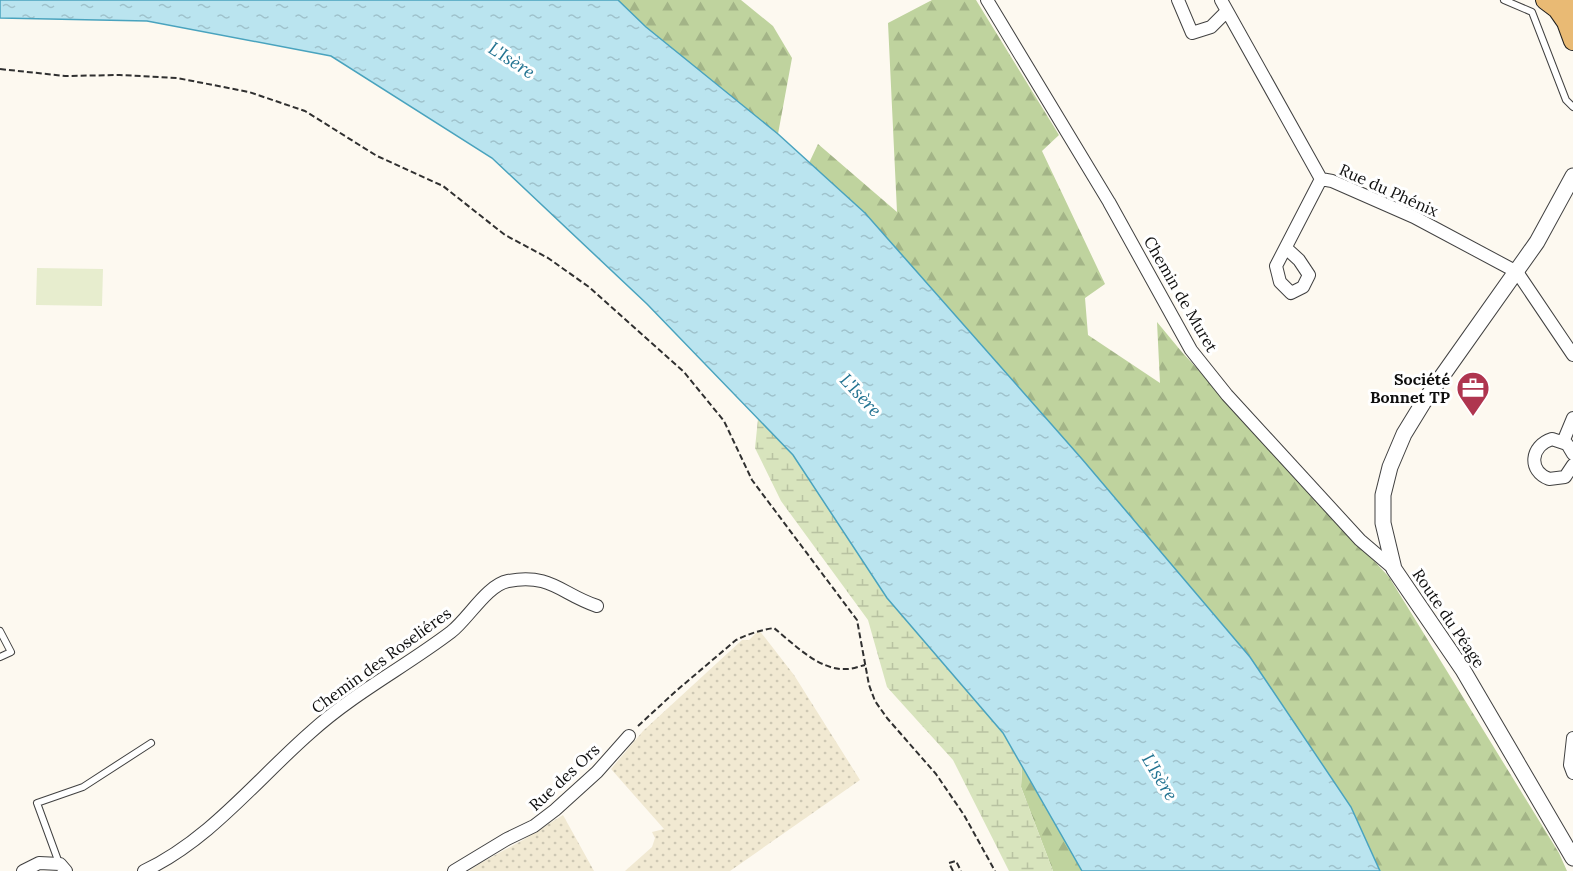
<svg xmlns="http://www.w3.org/2000/svg" width="1573" height="871" font-family="Lora,serif">
	<defs>
		<pattern id="farmland-dots" width="8" height="8" patternUnits="userSpaceOnUse" patternTransform="scale(1.5)"><rect width="8" height="8" fill="#f1e9d2"/><path d="M2 2h.1M6 6h.1" fill="none" stroke="#cdc7b3" stroke-width="1.8" stroke-linecap="round"/></pattern>
		<pattern id="forest-firs" width="22" height="20" patternUnits="userSpaceOnUse" patternTransform="scale(1.5)"><rect width="22" height="20" fill="#bfd39e"/><path d="M5 1l3.5 6h-7zM16 11l3.5 6h-7z" fill="#a3b487"/></pattern>
		<pattern id="wetland-marsh" width="20" height="14" patternUnits="userSpaceOnUse" patternTransform="scale(1.5)"><rect width="20" height="14" fill="#d8e4bd"/><path d="M1 5h8M5 5V1M11 12h8M15 12V8" fill="none" stroke="#b8c2a1"/></pattern>
		<pattern id="water-ripples" width="26" height="14" patternUnits="userSpaceOnUse" patternTransform="scale(1.5)"><rect width="26" height="14" fill="#bae4ef"/><path d="M2 4q2-2 4 0t4 0M15 11q2-2 4 0t4 0" fill="none" stroke="#9fc2cc"/></pattern>
	</defs>
	<rect width="100%" height="100%" fill="#fdf9f0"/>
	<path fill="url(#farmland-dots)" d="M759,630l35,45 66,105 -130,91h-105l27,-24 3,-9 -3,-6 12,-3 -53,-60 32,-38 99,-91h7z
		M563,815l31,56h-125l10,-7 44,-24z"/>
	<path fill="url(#forest-firs)" d="M618,0h123l32,26 19,32 -14,76 -132,-107z
		M932,0h44l83,135 -17,16 63,133 -20,14 3,37 72,48 -3,-61 24,29 208,226 170,276 8,18h-187l-29,-64 -101,-150 -168,-198 -217,-246 -56,-50 9,-19 79,68 -9,-189z
		M1022,767l60,104h-29l-32,-84z"/>
	<path fill="url(#wetland-marsh)" d="M758,419l35,36 94,143 116,135 19,34 -1,20 32,84h-44l-56,-111 -66,-73 -19,-67 -87,-119 -26,-53z"/>
	<path fill="#e7edce" d="M37,268l66,1 -1,37 -66,-1z"/>
	<path fill="url(#water-ripples)" stroke="#49a3be" stroke-width="1.5" d="M0,0h618l28,27 132,107 87,79 217,246 168,198 101,150 29,64h-298l-79,-138 -116,-135 -94,-143 -146,-151 -155,-146 -161,-102 -184,-35 -147,-3z"/>
	<g fill="none" stroke-linecap="round" stroke-linejoin="round">
		<defs>
			<path id="service" d="M1504,0l28,12 34,88 7,7
				M0,631l11,21 -11,5
				M59,863l-22,-60 46,-16 68,-44"/>
			<path id="minor" d="M987,0l122,202 82,148 36,45 133,145 34,29
				M1178,0l14,33 19,-6 16,-16
				M1221,0l100,179 11,2 82,36 103,55 56,83
				M1287,249l12,11 10,15 -6,12 -12,6 -11,-11 -4,-16 45,-87
				M1563,442l10,-24
				M1573,454l-6,-10 -15,-5c-22,7 -24,32 -3,40l16,-2 8,-12
				M1573,738l-3,27 3,8
				M23,871l16,-8 21,1 6,7
				M144,871c66,-31 113,-92 167,-139 43,-39 94,-65 140,-100 17,-13 36,-47 57,-51 43,-8 53,13 89,25
				M454,871l53,-32 27,-13 21,-16 42,-38 32,-36"/>
			<path id="tertiary" d="M1573,176l-36,66 -114,161 -19,31 -14,33 -7,28v28l11,46 69,101 110,188"/>
			<path id="primary" d="M1545,0l12,9 9,13
				M1566,0v22l7,19"/>
		</defs>
		<use href="#service" stroke="#414141" stroke-width="8"/>
		<use href="#minor" stroke="#414141" stroke-width="14"/>
		<use href="#tertiary" stroke="#414141" stroke-width="17"/>
		<use href="#primary" stroke="#1f1f1f" stroke-width="20"/>
		<path stroke="#303030" stroke-width="2" stroke-dasharray="6 3" stroke-linecap="butt" d="M0,69l65,7 55,-1 57,3 72,14 56,19 72,45 66,30 62,49 43,23 41,29 95,85 40,49 28,59 105,140 12,65 6,16 12,17 49,56 28,41 31,56
			M638,726l38,-35 60,-51c12,-6 25,-10 38,-12 20,16 45,43 73,41 6,0 13,-3 18,-4
			M953,871l-4,-8 7,-2 5,10"/>
		<use href="#service" stroke="#fff" stroke-width="6"/>
		<use href="#minor" stroke="#fff" stroke-width="12"/>
		<use href="#tertiary" stroke="#fff" stroke-width="15"/>
		<use href="#primary" stroke="#e9ba74" stroke-width="18"/>
	</g>
	<defs>
		<symbol id="office-pin" viewBox="-11 -11 22 30"><path d="M0 17L-7.5 6A9.5 9.5 0 1 1 7.5 6Z" fill="#af354f" stroke="#fff"/><path d="M-6-3h4V-5.5h4V-3h4V5H-6ZM-1-4.5V-3h2v-1.5ZM-6 0V1H6V0Z" fill="#fff"/></symbol>
	</defs>
	<g fill-rule="evenodd">
		<use href="#office-pin" x="1454" y="369" width="38" height="52"/>
	</g>
	<g text-anchor="middle" dominant-baseline="central" stroke-width="6" stroke-linejoin="round" paint-order="stroke">
		<g font-size="16" fill="#0e0e0e" stroke="#fff">
			<text transform="translate(1389 190) rotate(24)">Rue du Phénix</text>
			<text transform="translate(1181 294) rotate(60)">Chemin de Muret</text>
			<text transform="translate(1449 618) rotate(56)">Route du Péage</text>
			<text transform="translate(381 660) rotate(-36)">Chemin des Roseliéres</text>
			<text transform="translate(564 777) rotate(-43)">Rue des Ors</text>
		</g>
		<g font-size="16" font-weight="bold" fill="#0e0e0e" stroke="#fff" text-anchor="end">
			<text x="1450" y="379">Société<tspan x="1450" dy="18">Bonnet TP</tspan></text>
		</g>
		<g font-size="18" font-style="italic" fill="#247492" stroke="#fff">
			<text transform="translate(512 60) rotate(33)">L'Isère</text>
			<text transform="translate(861 395) rotate(47)">L'Isère</text>
			<text transform="translate(1160 777) rotate(59)">L'Isère</text>
		</g>
	</g>
</svg>
